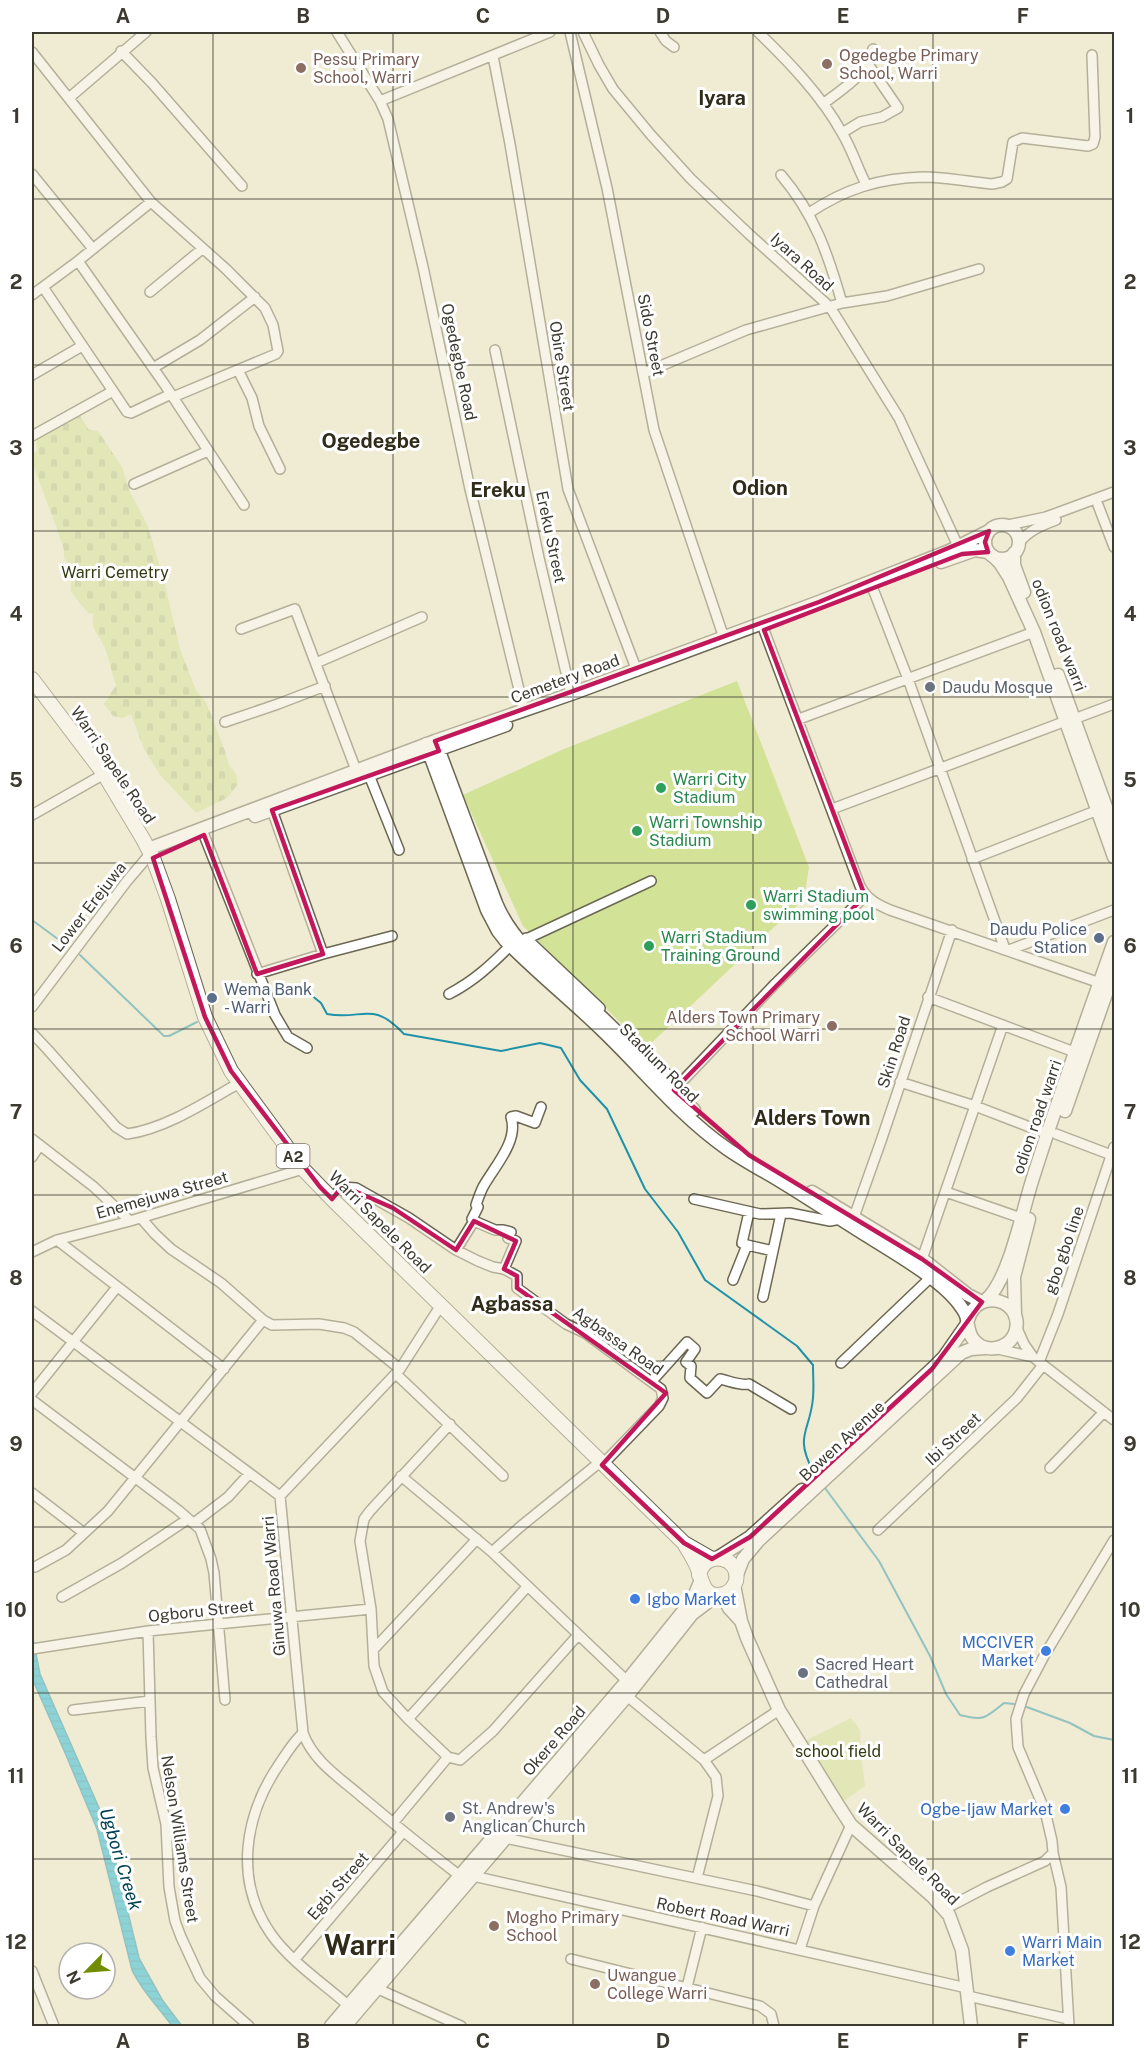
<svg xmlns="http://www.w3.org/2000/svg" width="1146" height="2058" font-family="'Public Sans',sans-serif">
	<defs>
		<pattern id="cemetery-stones" width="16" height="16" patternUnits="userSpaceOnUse" patternTransform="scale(1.5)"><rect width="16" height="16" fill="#d2e398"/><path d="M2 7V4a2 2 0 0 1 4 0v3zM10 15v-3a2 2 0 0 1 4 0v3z" fill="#b5c483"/></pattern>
		<pattern id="water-rules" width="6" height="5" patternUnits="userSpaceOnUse" patternTransform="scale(1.5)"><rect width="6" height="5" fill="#12b7de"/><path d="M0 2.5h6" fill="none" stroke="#1296b5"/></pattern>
	</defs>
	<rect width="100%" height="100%" fill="#f0ebd3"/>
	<path fill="url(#cemetery-stones)" d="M79,414l10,16 9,1 24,36 8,25 17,32 16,52 17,73 16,41 10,12 19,49 4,14 7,9 2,10 -11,14 -31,15 -36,-38 -16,-26 -13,-35 -8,4 -10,-2 -9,-12 12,-19c-5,-13 -7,-29 -13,-41 -7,-14 -11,-11 -10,-30l-5,-1 -17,-21 -1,-25 -6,-9v-8l-11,-32 -21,-55v-8l5,-5 -1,-8 4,-6z"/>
	<path fill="#d2e398" d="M737,681l72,186 -5,32 -158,149 -123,-122 -60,-131 101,-46z
		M851,1718l9,12 1,25 4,31 -21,15 -7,-7 -32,-53z"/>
	<path fill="url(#water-rules)" stroke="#1f92aa" stroke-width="1.5" d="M32,1634l8,40 67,152 32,132 24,43 19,25h-10c-13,-18 -31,-36 -40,-56l-35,-141 -31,-74 -34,-77z"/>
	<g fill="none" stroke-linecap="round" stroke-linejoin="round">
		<path stroke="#1f92aa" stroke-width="2" d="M32,920l34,25
			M80,955l84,81h5l28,-14
			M311,995l10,8 6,11c36,7 44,-15 77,20l97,17 39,-8 21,5 19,32 27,29 38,80 33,43 27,48 92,66 16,19c0,11 1,22 0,33 -3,34 -19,37 0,73
			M825,1488l54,73 51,95 16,38 14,21c23,6 25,4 44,-12l10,1
			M1024,1706l46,17 24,13 20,4"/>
		<defs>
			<path id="minor" d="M337,32l43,69 8,18 35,148 47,222 54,221
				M570,32l37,156 47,242 70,208
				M583,32l16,33 14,24 38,46 40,44 59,56 80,72 69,111 59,128
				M660,32l6,9 8,6
				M758,32c30,29 64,64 84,101 10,16 15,34 24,51
				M121,51l31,32 90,103
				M32,52l119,150 75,67 39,39 8,17 5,26 -2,3 -103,43
				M493,56l17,88 58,345 69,182
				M69,98l77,-66
				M380,101l170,-69
				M823,104c24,-19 40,-25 50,-55
				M842,133l18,-11 22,-5 16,-9 -30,-44
				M32,174l61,75
				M781,175c34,40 47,79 61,128
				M809,213c36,-24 70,-35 114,-36 22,0 47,5 69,7l10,-2 5,-3 6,-37 9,-4 66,8 5,-2 2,-7 -3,-82
				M78,261l87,124 79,120
				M43,287l70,104
				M150,292l52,-43
				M32,295l46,-34 73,-59
				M495,350l44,208 32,136
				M153,368l47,-28 55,-43
				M238,370l14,28 7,28 21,43
				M644,373l102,-43 96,-27 45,-7 92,-27
				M32,375l50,-29
				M32,436l81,-45 14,21 4,1 40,-19
				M134,484l74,-33
				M1098,505l16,42
				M1003,526l43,-9 68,-25
				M1018,544c10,-13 22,-18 38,-24
				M873,589l35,90 97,270
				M241,629l54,-20 61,161
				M764,630l96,256c7,13 16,18 30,24l210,73
				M316,663l106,-46
				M799,719l235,-87
				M1074,719l40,-15
				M225,722l53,-18 47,-18
				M369,775l30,75
				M832,809l234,-88
				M272,810l51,144
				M32,815l72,-41
				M204,835l71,180 13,22 19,11
				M972,859l126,-49
				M526,938l74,70
				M522,941l129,-60
				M1009,950l105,-40
				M257,974l66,-20 69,-18
				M449,994c25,-13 42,-29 61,-48
				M928,997l149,56
				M32,1007l95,-126 23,-27
				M32,1033l16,17 68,77 11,7c38,-5 79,-32 112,-51
				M646,1053l32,32
				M900,1082l75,24 73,28
				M674,1090l100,-105 91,-89
				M1056,1134l58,22
				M32,1139l62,48 36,34
				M32,1157l8,-12
				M946,1192l75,26
				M332,1199l10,-12 14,1 53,30 47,32 22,11 15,6 11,2 13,7v12l49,36 19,9 76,56 2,9 -4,8 -57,59
				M694,1199l66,15 30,-1 40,8 10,-2
				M854,1217l27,-76 71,-211
				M141,1218l14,16 16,15 50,34 42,37 9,5 47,-1 25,4 10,4 46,37
				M474,1221l21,9h8l8,2 -3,6 8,3 -12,28
				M57,1240l167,129
				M747,1245l26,6
				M456,1250l18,-29 -2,-2 6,-12 -2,-2c2,-6 4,-12 7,-18 11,-20 36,-46 28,-70l5,-1 19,7 6,-16
				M32,1252l25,-12 73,-19 173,-52
				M922,1259l81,-234
				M733,1280l14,-35 -5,-2 7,-31
				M763,1297l18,-83
				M32,1311l248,185 23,237c10,28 37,45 59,64 32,27 64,53 98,79
				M1016,1326l8,18 9,13 81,63
				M998,1349l35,8
				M1039,1362l19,-48 56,-167
				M841,1363l89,-85
				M396,1374l107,102
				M652,1381l35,-39 8,7 -9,13 5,4 -1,12 17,15 13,-14c10,2 20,7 29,5l42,25
				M32,1393l85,-106
				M32,1400l146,110 22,19 11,30 3,14 11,127
				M450,1424l-80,87 -6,8 -4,22 11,68 3,57 9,26 25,27 40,38 12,3 33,-29 85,-96
				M1050,1468l54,-56
				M401,1476l91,76 135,129
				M32,1493l52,40
				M280,1496l120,-127 41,-64
				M194,1523l34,-26 21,-23
				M878,1530l139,-132 26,-33
				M492,1552l28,-25 80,-65
				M35,1567l31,-17 42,-39 155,-191
				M62,1597l60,-34 66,-44
				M148,1631l3,106 2,31 13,56 3,63 6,34 6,16 19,41 15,18 34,30
				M32,1649l116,-18 223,-22
				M374,1649l103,-110
				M627,1696l77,64 12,17 2,19 -21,82
				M73,1710l77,-9
				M408,1719l119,-132
				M303,1733c-10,9 -17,21 -25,33 -34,51 -44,115 -7,168 19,27 53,50 78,72
				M704,1760l75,-50
				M393,1823l55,-66
				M505,1838l252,53 57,15
				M1053,1853l8,34 8,139
				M473,1876l494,112
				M945,1909l42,-22 58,-26 8,-8 -1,-12 -7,-30 -27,-64 -2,-28 8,-25 20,-38 70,-116
				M800,1949l14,-43 37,-81
				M295,1959l108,-127
				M571,1959l189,47 11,8 3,12
				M32,1971l22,55
				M687,1987l15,-60
				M378,1989l83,37
				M968,1996l100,23"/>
			<path id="major" d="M985 542a17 17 0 1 1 34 0a17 17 0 1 1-34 0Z
				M1014,553v12l10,27
				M993,556l7,7 9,14 25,55 80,225
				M941,562l34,-12 13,2
				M1058,675l56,154
				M436,743l60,160c19,46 63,74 98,107 35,32 66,68 100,100
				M426,744l61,166 11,21 7,9c30,31 64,58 96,89 41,39 78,86 125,119 14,10 30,19 46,28 27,16 54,34 81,51 29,19 85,49 106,77 3,4 8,10 8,16 2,11 3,20 14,26 13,6 29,0 34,-13 11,-32 -37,-48 -47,-13
				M255,816l251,-91
				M148,849l287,-108 136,-47 248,-92 130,-51 40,-20
				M1065,1111l49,-140
				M812,1192l110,67 46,36 14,7
				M986,1300c23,-20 36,-88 46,-119 25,-80 54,-160 82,-239
				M1015,1316l-1,-39 15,-58
				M856,1439l76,-70 12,-12 23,-33
				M717,1558l33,-21 52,-47
				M736,1577l7,-18 16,-19 202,-187 10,-4 14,-1
				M734,1585l7,36 6,17 32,72 59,95 13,20 81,71 17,19 13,35 9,76
				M722,1594l7,14 11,12
				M331,2026l296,-345 66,-82 7,-17
				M345,2026l282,-330 65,-82 25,-19"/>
			<path id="highway" d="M32,679l72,95 39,65 10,19 15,41 37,118 26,54 72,98 29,30 352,344 28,16
				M685,1545c5,8 10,16 13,24 4,13 7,31 26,25 6,-2 10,-7 12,-13 5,-24 -31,-33 -37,-6"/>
		</defs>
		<use href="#minor" stroke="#6b6752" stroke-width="12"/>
		<use href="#major" stroke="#6b6752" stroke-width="15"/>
		<use href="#highway" stroke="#6b6752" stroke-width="16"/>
		<use href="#minor" stroke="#fff" stroke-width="9"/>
		<use href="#major" stroke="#fff" stroke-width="12"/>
		<use href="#highway" stroke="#fff" stroke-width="14"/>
	</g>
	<path d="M0 0H1146V2058H0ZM989,531l-4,11 3,10 -26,2 -198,76 101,266 -191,194 75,65 173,104 60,43 -50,67 -182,168 -38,22 -28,-16 -82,-78 64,-72 -149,-105v-12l-13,-7 12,-28 -42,-20 -18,29 -63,-42 -50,-22 -11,13 -12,-12 -89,-116 -26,-54 -52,-159 51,-23 53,139 66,-20 -51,-144 167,-59 -4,-10 384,-139z" fill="#f0ebd3" fill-opacity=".55" fill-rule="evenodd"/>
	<path fill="none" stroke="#c2185b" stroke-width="4.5" stroke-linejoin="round" d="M989,531l-4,11 3,10 -26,2 -198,76 101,266 -191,194 75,65 173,104 60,43 -50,67 -182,168 -38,22 -28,-16 -82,-78 64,-72 -149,-105v-12l-13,-7 12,-28 -42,-20 -18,29 -63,-42 -50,-22 -11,13 -12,-12 -89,-116 -26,-54 -52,-159 51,-23 53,139 66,-20 -51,-144 167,-59 -4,-10 384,-139z"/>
	<path fill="none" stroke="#3d3b31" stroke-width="1.5" stroke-opacity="0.55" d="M213,32v1994M393,32v1994M573,32v1994M753,32v1994M933,32v1994M32,199h1082M32,365h1082M32,531h1082M32,697h1082M32,863h1082M32,1029h1082M32,1195h1082M32,1361h1082M32,1527h1082M32,1693h1082M32,1859h1082"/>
	<g fill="#8d6e63" stroke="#fff" stroke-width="2">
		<circle cx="827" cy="64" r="6"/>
		<circle cx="301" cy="68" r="6"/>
		<circle cx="832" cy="1026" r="6"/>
		<circle cx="494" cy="1926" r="6"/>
		<circle cx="595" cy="1984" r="6"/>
	</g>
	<g fill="#6b7280" stroke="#fff" stroke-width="2">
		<circle cx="930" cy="687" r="6"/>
		<circle cx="803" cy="1673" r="6"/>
		<circle cx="450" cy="1817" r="6"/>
	</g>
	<g fill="#2e9e5b" stroke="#fff" stroke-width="2">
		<circle cx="661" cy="788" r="6"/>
		<circle cx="637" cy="831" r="6"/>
		<circle cx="751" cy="905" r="6"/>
		<circle cx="649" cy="946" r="6"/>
	</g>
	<g fill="#5c6f8a" stroke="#fff" stroke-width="2">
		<circle cx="1099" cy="938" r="6"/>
		<circle cx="212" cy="998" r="6"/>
	</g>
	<g fill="#3f7fe0" stroke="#fff" stroke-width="2">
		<circle cx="635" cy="1599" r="6"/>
		<circle cx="1046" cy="1651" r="6"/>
		<circle cx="1065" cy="1809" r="6"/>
		<circle cx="1010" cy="1951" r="6"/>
	</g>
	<g text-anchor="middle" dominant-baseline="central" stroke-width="6" stroke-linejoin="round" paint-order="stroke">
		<rect fill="#fff" stroke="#77766f" stroke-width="1.5" x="276.5" y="1144" width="33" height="24" rx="4.5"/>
		<g font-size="15" font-weight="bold" fill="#3d3b31">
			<text x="293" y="1156">A2</text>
		</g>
		<g font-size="16" fill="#785e54" stroke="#fff" text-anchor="start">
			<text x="839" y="55">Ogedegbe Primary<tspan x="839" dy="18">School, Warri</tspan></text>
			<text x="313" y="59">Pessu Primary<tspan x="313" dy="18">School, Warri</tspan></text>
			<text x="820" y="1017" text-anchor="end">Alders Town Primary<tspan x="820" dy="18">School Warri</tspan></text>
			<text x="506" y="1917">Mogho Primary<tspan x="506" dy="18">School</tspan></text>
			<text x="607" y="1975">Uwangue<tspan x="607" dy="18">College Warri</tspan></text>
		</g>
		<g font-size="16" fill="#3d3b31" stroke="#fff">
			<text transform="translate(802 262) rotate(42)">Iyara Road</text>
			<text transform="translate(651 335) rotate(79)">Sido Street</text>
			<text transform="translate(459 362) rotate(78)">Ogedegbe Road</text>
			<text transform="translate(562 366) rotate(81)">Obire Street</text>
			<text transform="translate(551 537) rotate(78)">Ereku Street</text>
			<text transform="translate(1059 635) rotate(68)">odion road warri</text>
			<text transform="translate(565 679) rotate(-20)">Cemetery Road</text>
			<text transform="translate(113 765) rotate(56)">Warri Sapele Road</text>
			<text transform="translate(89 907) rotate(-52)">Lower Erejuwa</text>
			<text transform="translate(894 1052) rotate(-72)">Skin Road</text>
			<text transform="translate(659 1063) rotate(45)">Stadium Road</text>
			<text transform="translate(1037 1117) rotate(-71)">odion road warri</text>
			<text transform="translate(162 1195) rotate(-16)">Enemejuwa Street</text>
			<text transform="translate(380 1222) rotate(45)">Warri Sapele Road</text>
			<text transform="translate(1064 1250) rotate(-71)">gbo gbo line</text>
			<text transform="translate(618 1341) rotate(35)">Agbassa Road</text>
			<text transform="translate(953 1439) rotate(-43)">Ibi Street</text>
			<text transform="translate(842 1441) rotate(-43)">Bowen Avenue</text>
			<text transform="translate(274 1586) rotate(-95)">Ginuwa Road Warri</text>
			<text transform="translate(201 1611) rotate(-6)">Ogboru Street</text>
			<text transform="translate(554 1741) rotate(-49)">Okere Road</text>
			<text transform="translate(180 1839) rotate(81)">Nelson Williams Street</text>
			<text transform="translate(908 1854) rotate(45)">Warri Sapele Road</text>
			<text transform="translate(338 1886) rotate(-49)">Egbi Street</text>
			<text transform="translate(723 1917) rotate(12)">Robert Road Warri</text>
		</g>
		<g font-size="16" fill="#323a0f" stroke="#fff">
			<text x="115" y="572">Warri Cemetry</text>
			<text x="838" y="1751">school field</text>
		</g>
		<g font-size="16" fill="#5b616d" stroke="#fff" text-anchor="start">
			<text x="942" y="687">Daudu Mosque</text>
			<text x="815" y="1664">Sacred Heart<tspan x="815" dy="18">Cathedral</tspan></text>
			<text x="462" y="1808">St. Andrew's<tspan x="462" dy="18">Anglican Church</tspan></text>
		</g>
		<g font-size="16" fill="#27864d" stroke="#fff" text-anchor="start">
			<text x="673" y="779">Warri City<tspan x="673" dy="18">Stadium</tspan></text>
			<text x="649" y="822">Warri Township<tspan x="649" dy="18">Stadium</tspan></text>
			<text x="763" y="896">Warri Stadium<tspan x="763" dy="18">swimming pool</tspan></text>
			<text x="661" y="937">Warri Stadium<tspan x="661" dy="18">Training Ground</tspan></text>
		</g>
		<g font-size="16" fill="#4e5e75" stroke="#fff" text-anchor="end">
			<text x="1087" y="929">Daudu Police<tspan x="1087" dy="18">Station</tspan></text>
			<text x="224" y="989" text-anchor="start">Wema Bank<tspan x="224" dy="18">- Warri</tspan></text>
		</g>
		<g font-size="16" fill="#366cbe" stroke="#fff" text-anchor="start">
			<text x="647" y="1599">Igbo Market</text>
			<text x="1034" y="1642" text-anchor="end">MCCIVER<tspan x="1034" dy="18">Market</tspan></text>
			<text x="1053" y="1809" text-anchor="end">Ogbe-Ijaw Market</text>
			<text x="1022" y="1942">Warri Main<tspan x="1022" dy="18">Market</tspan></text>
		</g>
		<g font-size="18" font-style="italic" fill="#004252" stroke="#fff">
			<text transform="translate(121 1859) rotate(73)">Ugbori Creek</text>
		</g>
		<g font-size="20" font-weight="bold" fill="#302c19" stroke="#fff">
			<text x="722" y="98">Iyara</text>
			<text x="371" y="441">Ogedegbe</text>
			<text x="760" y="488">Odion</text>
			<text x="498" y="490">Ereku</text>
			<text x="812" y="1118">Alders Town</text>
			<text x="512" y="1304">Agbassa</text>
		</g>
		<g font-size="28" font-weight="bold" fill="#302c19" stroke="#fff">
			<text x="360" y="1944">Warri</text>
		</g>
	</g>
	<rect width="1146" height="2058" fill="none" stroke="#ffffff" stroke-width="66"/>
	<g transform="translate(87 1971) rotate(245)"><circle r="28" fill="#ffffff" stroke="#b1b1ad" stroke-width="1.5"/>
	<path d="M0-4.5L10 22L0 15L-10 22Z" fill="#728c03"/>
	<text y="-9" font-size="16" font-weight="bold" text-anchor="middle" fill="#3d3b31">N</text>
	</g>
	<rect x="33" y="33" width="1080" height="1992" fill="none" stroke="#3d3b31" stroke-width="2"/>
	<g font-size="20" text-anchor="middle" font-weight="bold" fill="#3d3b31">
		<text x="123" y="23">A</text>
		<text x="303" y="23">B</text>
		<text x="483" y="23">C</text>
		<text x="663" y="23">D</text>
		<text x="843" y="23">E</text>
		<text x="1023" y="23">F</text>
		<text x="16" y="123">1</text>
		<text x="1130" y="123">1</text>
		<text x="16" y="289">2</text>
		<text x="1130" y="289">2</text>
		<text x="16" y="455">3</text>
		<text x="1130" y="455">3</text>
		<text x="16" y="621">4</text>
		<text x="1130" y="621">4</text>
		<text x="16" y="787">5</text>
		<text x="1130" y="787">5</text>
		<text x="16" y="953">6</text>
		<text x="1130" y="953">6</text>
		<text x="16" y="1119">7</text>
		<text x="1130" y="1119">7</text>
		<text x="16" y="1285">8</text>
		<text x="1130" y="1285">8</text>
		<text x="16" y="1451">9</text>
		<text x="1130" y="1451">9</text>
		<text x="16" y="1617">10</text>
		<text x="1130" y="1617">10</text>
		<text x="16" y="1783">11</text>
		<text x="1130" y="1783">11</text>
		<text x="16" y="1949">12</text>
		<text x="1130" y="1949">12</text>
		<text x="123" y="2048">A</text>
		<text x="303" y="2048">B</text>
		<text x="483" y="2048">C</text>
		<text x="663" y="2048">D</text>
		<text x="843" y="2048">E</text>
		<text x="1023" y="2048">F</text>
	</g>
</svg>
